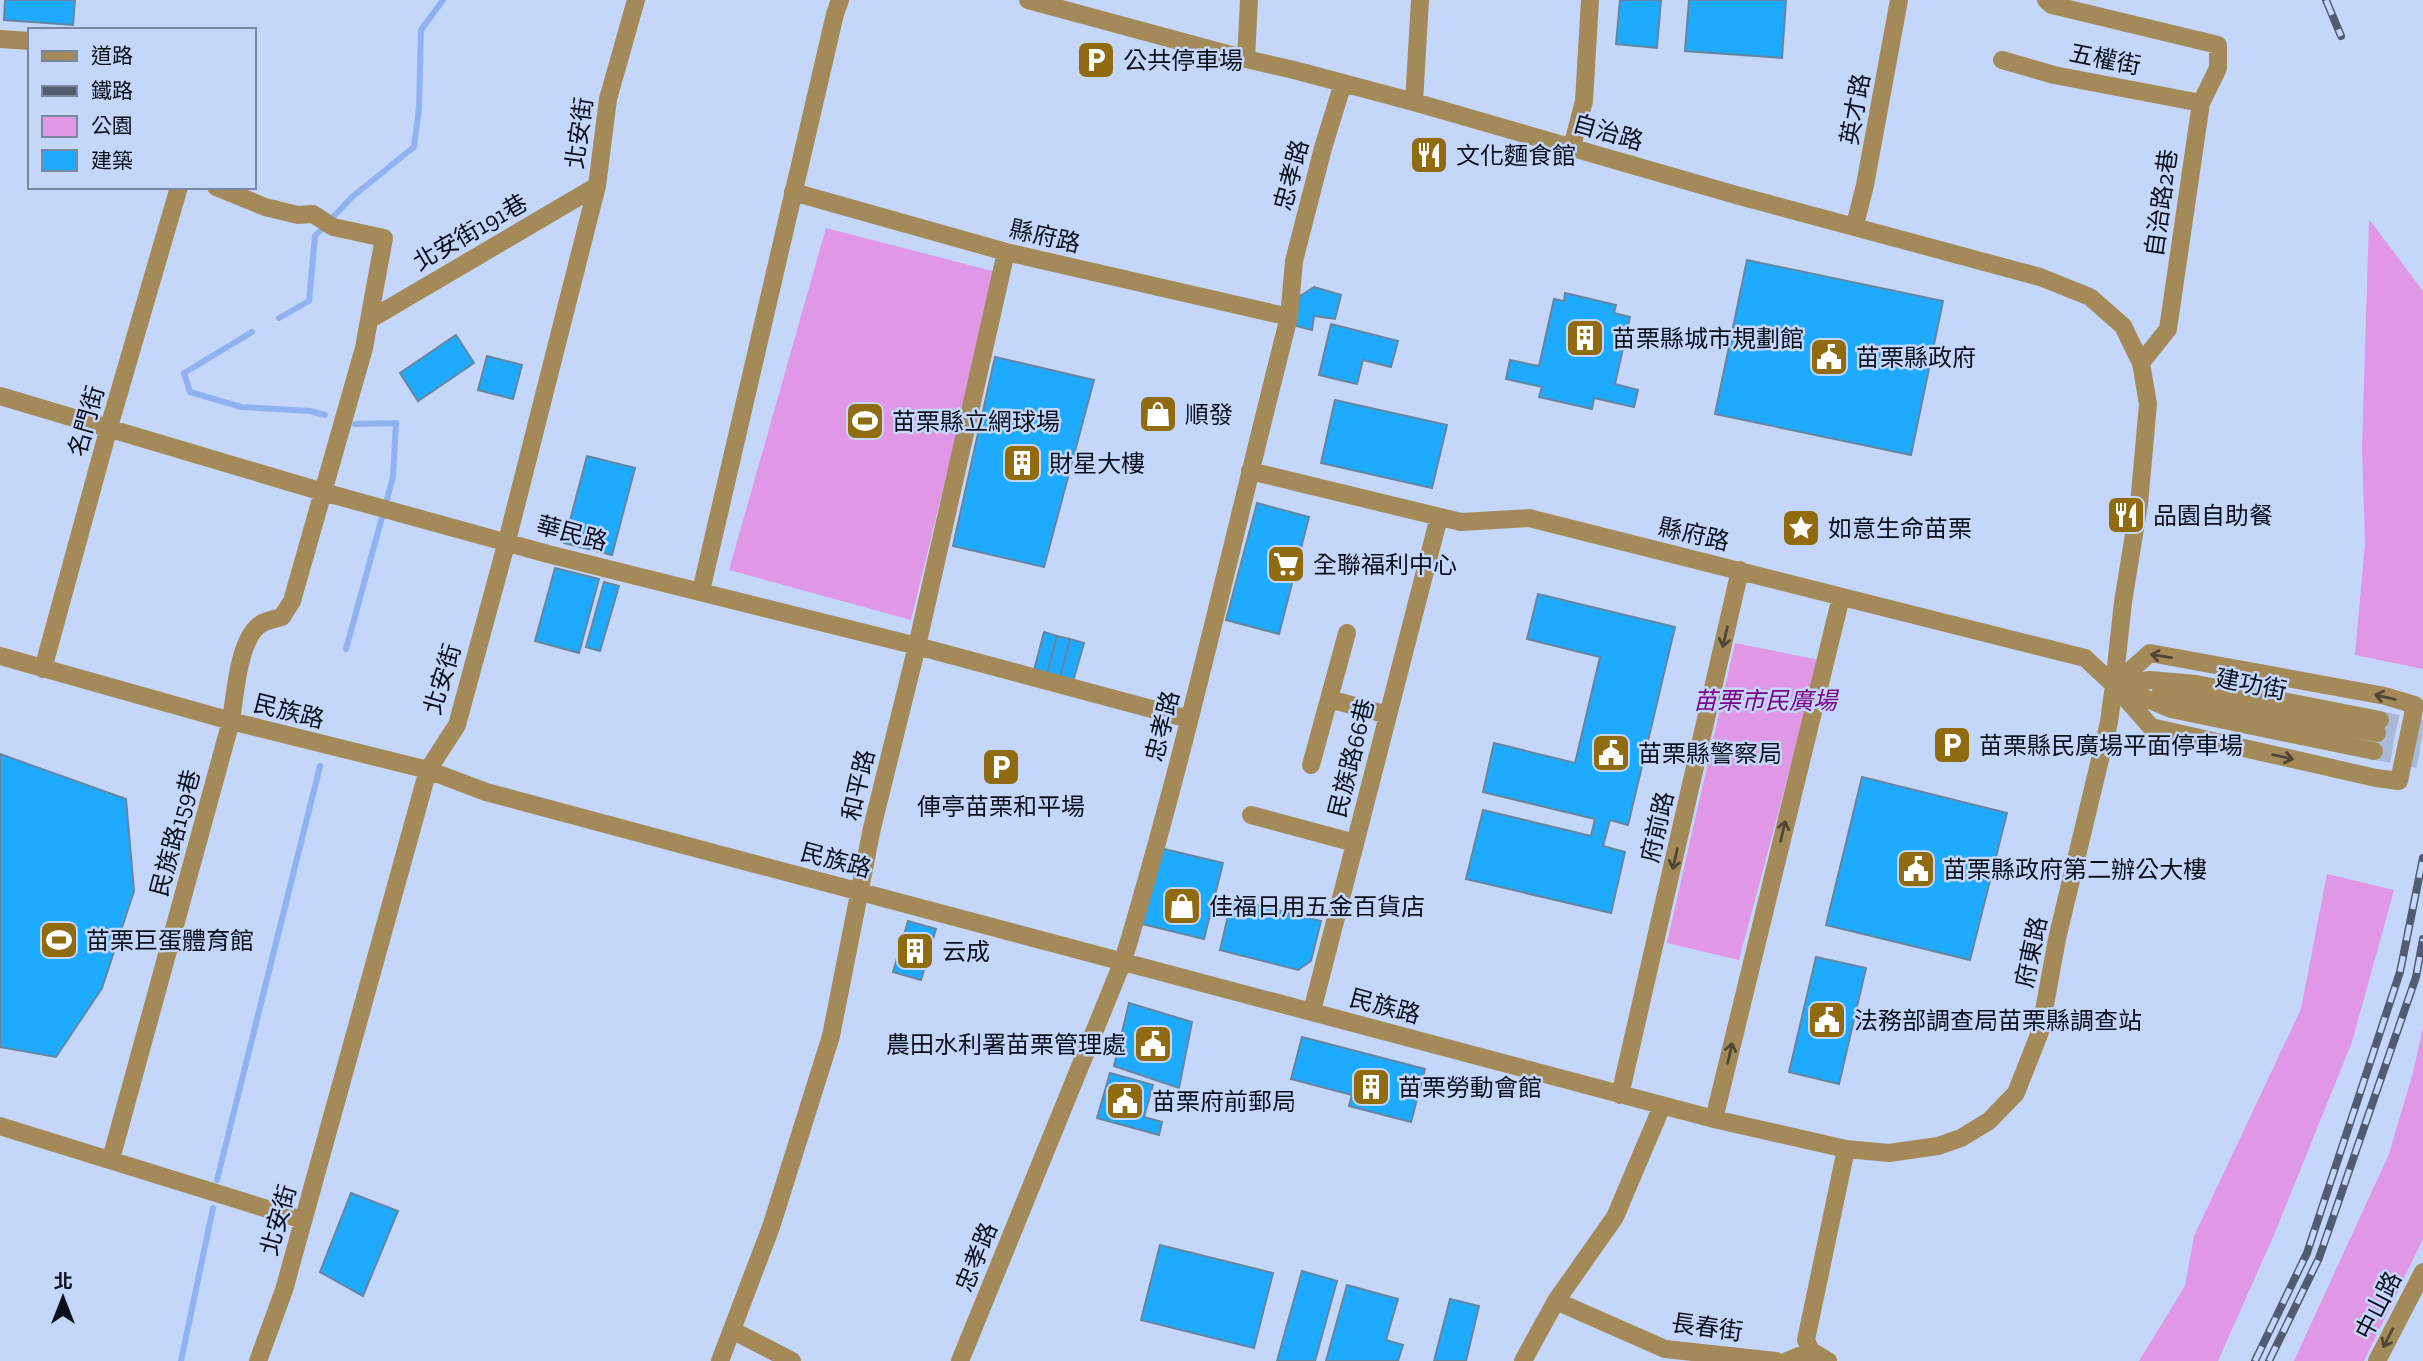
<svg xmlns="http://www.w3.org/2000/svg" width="2423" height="1361" font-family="'Zilla Slab','Noto Sans TC',serif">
	<rect width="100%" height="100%" fill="#c4d7fa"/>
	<path fill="#df97e6" d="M2369,219l54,72v378l-68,-14 10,-112 -3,-96z
		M826,228l170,44 -85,348 -182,-50z
		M1735,643l84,17 -80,300 -72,-17z
		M2327,874l67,16 -42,152 -78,193 -56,126h-79l46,-75 9,-50 107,-227z
		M2423,1027v212l-59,122h-70l95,-207 25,-85z"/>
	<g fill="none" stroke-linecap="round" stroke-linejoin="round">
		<path stroke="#91b2f1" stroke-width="6" d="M279,318l30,-17 6,-65 37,-39 62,-50 5,-39 2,-78 22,-30
			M252,332l-68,41 6,19 51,15 69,4 15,4
			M346,649l47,-172 3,-54 -41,1
			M217,1180l103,-414
			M181,1361l32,-153"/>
	</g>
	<path fill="#1eaaff" stroke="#66869f" stroke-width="2" d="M5,0h70l-2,25 -69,-5z
		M1620,0h41l-4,48 -41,-4z
		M1689,0h97l-4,58 -97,-7z
		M1747,260l196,41 -32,154 -196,-41z
		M1314,287l27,8 -6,24 -21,-3 -2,14 -19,-5 7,-29z
		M1565,293l51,12 -2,8 16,4 -15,67 23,6 -4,17 -40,-9 -2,11 -53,-12 3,-10 -36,-8 4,-19 29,6 15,-67 10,2z
		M1331,324l67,17 -7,26 -28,-7 -6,24 -38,-9z
		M456,335l18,28 -56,38 -18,-28z
		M487,356l35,9 -9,34 -35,-9z
		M995,357l99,23 -50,187 -91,-21z
		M1335,400l112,25 -15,63 -111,-25z
		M587,456l48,12 -23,87 -48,-12z
		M1257,503l52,14 -30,117 -53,-14z
		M555,568l44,11 -20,74 -44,-12z
		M604,582l15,4 -19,65 -14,-4z
		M1538,594l137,33 -47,198 -18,-5 -7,26 22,6 -14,61 -145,-34 17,-69 108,26 4,-17 -112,-27 11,-49 81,20 25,-106 -73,-18z
		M1044,632l13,4 -11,42 -13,-4z
		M1057,636l13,3 -11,42 -13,-3z
		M1070,639l14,4 -12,42 -13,-4z
		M0,754l126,45 8,92 -32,97 -46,69 -56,-10z
		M1862,777l145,36 -37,147 -144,-35z
		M1160,848l63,15 -19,76 -62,-15z
		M1232,899l89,22 -10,40 -13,9 -78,-20z
		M908,921l28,8 -15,51 -28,-8z
		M1816,957l50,11 -27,116 -50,-12z
		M1129,1003l63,19 -13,66 -65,-22z
		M1302,1037l123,32 -14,53 -62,-16 3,-11 -61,-16z
		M1110,1073l43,12 -9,32 18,5 -3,13 -62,-17z
		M351,1193l47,18 -35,85 -43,-24z
		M1160,1245l113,28 -19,75 -113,-28z
		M1302,1271l35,10 -22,80h-38z
		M1347,1285l51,14 -12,41 17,5 -5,16h-72z
		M1450,1299l29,7 -13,55h-32z"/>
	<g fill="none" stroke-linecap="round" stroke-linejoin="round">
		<path stroke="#a8b9d9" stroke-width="18" stroke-dasharray="18 9" stroke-linecap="butt" d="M2380,720l43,9
			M2377,733l46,10
			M2374,751l49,9"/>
		<path stroke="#a48a58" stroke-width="18" d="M2046,0l6,5 166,40v23l-17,35 -33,226 -27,34
			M0,39l30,2
			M1246,59l3,-59
			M2002,60l52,15 147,28
			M1414,102l6,-102
			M1572,147l12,-46 6,-101
			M216,187l49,20 33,8 15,-1 20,13 51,11 -15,82
			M793,192l213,60 283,65
			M1855,225l10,-40 34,-185
			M0,396l323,96 225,62 369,92 272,73
			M1250,471l211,51 68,-4 556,140 29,27 37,42 225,51 23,3 16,-76 -30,-9 -235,-43 -36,32
			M701,591l134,-577 5,-14
			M0,656l231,65 197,49 58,22 194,52 1034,275 132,30 43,4 49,-7 23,-8 28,-17 27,-28 24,-61 17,-93 52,-217 5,-37 9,-83 16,-98 9,-100 -7,-41 -18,-37 -33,-29 -50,-20 -304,-82 -322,-93 -120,-32 -48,-11 -218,-59
			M43,669l66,-242 70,-240
			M2114,685l36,-5 46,4 184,36
			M2121,688l50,21 203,42
			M2161,691l216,42
			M1329,699l59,16
			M1311,765l36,-132
			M1251,815l104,28
			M1312,1011l127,-494
			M1620,1095l120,-525
			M1714,1119l127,-522
			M0,1126l303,94
			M111,1159l120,-438c4,-25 7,-76 26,-94 6,-6 17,-8 25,-10l10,-16 72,-253 5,-28 228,-134
			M1556,1301l109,48 111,12
			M732,1330l60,31
			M258,1361l26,-71 144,-520 29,-45 50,-184 90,-355 11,-87 28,-99
			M720,1361l51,-134 60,-191 41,-208 45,-182 89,-394
			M960,1361l163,-400c64,-212 111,-429 166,-644l5,-56 29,-113 20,-65
			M1523,1361l33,-60 59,-84 47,-111
			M1787,1361l24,-10
			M1828,1361l-17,-10 -5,-11 40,-191
			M2377,1361l46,-89"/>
		<defs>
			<path id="rail" d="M2326,0l15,36
				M2255,1361l52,-108 93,-281 23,-114
				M2269,1361l50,-103 97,-281 7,-38"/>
		</defs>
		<use href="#rail" stroke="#515c71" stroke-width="8"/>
		<use href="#rail" stroke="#c4d7fa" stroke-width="5" stroke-dasharray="16" stroke-linecap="butt"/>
	</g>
	<defs><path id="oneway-shaft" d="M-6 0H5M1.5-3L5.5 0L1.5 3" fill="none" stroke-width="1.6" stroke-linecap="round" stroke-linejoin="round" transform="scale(1.75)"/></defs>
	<g stroke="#4f4636">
		<use href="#oneway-shaft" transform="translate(1725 637) rotate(103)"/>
		<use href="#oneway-shaft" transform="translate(2161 656) rotate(-171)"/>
		<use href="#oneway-shaft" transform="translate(2385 697) rotate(-167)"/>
		<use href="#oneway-shaft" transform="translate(2283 757) rotate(13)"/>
		<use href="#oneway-shaft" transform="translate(1783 831) rotate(-77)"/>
		<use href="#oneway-shaft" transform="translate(1675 859) rotate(103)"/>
		<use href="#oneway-shaft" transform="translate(1730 1053) rotate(-77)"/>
		<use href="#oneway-shaft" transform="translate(2388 1338) rotate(117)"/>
	</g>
	<defs>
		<symbol id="parking-square" viewBox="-11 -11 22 22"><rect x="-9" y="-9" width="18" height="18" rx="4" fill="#906b10" stroke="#c4d7fa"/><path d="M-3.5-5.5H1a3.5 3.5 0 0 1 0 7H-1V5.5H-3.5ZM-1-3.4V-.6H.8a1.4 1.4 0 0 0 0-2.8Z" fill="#fff"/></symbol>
		<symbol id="restaurant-square" viewBox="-11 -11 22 22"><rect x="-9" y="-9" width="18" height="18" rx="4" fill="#906b10" stroke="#c4d7fa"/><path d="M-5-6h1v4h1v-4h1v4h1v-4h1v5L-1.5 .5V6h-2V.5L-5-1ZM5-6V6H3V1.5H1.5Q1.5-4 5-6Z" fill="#fff"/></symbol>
		<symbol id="building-square" viewBox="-11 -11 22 22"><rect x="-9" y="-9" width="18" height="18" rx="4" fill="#906b10" stroke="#c4d7fa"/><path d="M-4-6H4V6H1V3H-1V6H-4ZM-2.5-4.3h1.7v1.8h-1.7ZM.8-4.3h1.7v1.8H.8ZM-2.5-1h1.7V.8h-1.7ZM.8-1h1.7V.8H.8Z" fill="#fff"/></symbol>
		<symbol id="civic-square" viewBox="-11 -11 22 22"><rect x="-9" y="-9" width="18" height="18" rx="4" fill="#906b10" stroke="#c4d7fa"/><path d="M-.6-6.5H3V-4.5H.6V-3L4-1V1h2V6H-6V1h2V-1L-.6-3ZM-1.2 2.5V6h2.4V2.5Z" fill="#fff"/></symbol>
		<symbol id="shop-square" viewBox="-11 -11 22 22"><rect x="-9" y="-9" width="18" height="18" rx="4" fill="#906b10" stroke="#c4d7fa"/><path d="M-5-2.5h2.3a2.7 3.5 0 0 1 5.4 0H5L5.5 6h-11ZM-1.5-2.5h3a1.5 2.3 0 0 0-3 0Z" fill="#fff"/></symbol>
		<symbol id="stadium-square" viewBox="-11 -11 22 22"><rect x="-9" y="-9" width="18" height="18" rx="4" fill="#906b10" stroke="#c4d7fa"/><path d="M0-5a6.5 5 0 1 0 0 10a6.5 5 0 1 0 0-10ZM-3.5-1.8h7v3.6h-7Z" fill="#fff"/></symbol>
		<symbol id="sight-square" viewBox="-11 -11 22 22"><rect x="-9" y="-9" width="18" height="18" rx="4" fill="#906b10" stroke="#c4d7fa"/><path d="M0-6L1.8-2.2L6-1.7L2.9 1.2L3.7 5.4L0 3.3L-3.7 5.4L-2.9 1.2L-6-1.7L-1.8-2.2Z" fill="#fff"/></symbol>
		<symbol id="supermarket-square" viewBox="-11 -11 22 22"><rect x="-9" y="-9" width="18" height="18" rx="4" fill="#906b10" stroke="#c4d7fa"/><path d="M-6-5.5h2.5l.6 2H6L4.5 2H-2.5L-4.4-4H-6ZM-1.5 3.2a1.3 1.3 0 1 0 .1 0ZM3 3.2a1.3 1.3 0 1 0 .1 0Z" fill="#fff"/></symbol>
	</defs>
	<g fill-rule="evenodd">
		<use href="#parking-square" x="1074" y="38" width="44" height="44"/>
		<use href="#restaurant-square" x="1407" y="133" width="44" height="44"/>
		<use href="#building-square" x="1563" y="316" width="44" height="44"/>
		<use href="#civic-square" x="1807" y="335" width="44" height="44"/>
		<use href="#shop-square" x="1136" y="392" width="44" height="44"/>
		<use href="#stadium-square" x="843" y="399" width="44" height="44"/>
		<use href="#building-square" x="1000" y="441" width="44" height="44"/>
		<use href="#restaurant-square" x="2104" y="493" width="44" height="44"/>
		<use href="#sight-square" x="1779" y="506" width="44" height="44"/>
		<use href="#supermarket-square" x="1264" y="542" width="44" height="44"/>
		<use href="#parking-square" x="1930" y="723" width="44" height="44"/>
		<use href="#civic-square" x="1589" y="731" width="44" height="44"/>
		<use href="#parking-square" x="979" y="745" width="44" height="44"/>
		<use href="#civic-square" x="1894" y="847" width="44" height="44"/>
		<use href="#shop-square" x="1160" y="884" width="44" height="44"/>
		<use href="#stadium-square" x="37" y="918" width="44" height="44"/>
		<use href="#building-square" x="893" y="929" width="44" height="44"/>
		<use href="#civic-square" x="1805" y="998" width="44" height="44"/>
		<use href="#civic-square" x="1131" y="1022" width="44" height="44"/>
		<use href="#building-square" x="1349" y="1065" width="44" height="44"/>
		<use href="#civic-square" x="1103" y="1079" width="44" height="44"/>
	</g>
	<g text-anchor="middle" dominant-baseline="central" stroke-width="5" stroke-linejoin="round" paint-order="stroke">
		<g font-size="24" fill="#090f1b" stroke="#c4d7fa">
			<text transform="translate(2105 59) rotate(11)">五權街</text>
			<text transform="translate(1855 109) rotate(-80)">英才路</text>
			<text transform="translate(1608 132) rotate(16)">自治路</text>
			<text transform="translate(579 133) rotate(-82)">北安街</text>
			<text transform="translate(1291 175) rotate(-75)">忠孝路</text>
			<text transform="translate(2161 203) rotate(-82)">自治路2巷</text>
			<text transform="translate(470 232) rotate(-30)">北安街191巷</text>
			<text transform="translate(1045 236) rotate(13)">縣府路</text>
			<text transform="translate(86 421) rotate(-74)">名門街</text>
			<text transform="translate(572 533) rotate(15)">華民路</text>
			<text transform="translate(1694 534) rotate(13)">縣府路</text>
			<text transform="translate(442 679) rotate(-73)">北安街</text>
			<text transform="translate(2251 684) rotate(11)">建功街</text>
			<text transform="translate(289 711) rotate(14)">民族路</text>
			<text transform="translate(1162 726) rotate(-76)">忠孝路</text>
			<text transform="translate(1351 758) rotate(-76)">民族路66巷</text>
			<text transform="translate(858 785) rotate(-77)">和平路</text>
			<text transform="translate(1657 827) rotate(-77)">府前路</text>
			<text transform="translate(175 833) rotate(-75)">民族路159巷</text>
			<text transform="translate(836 860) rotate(15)">民族路</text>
			<text transform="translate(2031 952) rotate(-78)">府東路</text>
			<text transform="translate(1385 1006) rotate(15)">民族路</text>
			<text transform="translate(278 1220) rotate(-74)">北安街</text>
			<text transform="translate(976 1257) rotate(-68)">忠孝路</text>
			<text transform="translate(2378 1305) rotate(-63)">中山路</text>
			<text transform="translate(1707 1327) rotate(8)">長春街</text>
		</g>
		<g font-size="24" fill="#090f1b" stroke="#c4d7fa" text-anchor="start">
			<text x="1123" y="60">公共停車場</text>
			<text x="1456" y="155">文化麵食館</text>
			<text x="1612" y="338">苗栗縣城市規劃館</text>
			<text x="1856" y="357">苗栗縣政府</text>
			<text x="1185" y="414">順發</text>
			<text x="892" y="421">苗栗縣立網球場</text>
			<text x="1049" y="463">財星大樓</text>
			<text x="2153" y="515">品園自助餐</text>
			<text x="1828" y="528">如意生命苗栗</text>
			<text x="1313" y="564">全聯福利中心</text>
			<text x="1979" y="745">苗栗縣民廣場平面停車場</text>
			<text x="1638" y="753">苗栗縣警察局</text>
			<text x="1001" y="806" text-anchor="middle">俥亭苗栗和平場</text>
			<text x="1943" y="869">苗栗縣政府第二辦公大樓</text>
			<text x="1209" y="906">佳福日用五金百貨店</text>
			<text x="86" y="940">苗栗巨蛋體育館</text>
			<text x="942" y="951">云成</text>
			<text x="1854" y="1020">法務部調查局苗栗縣調查站</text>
			<text x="1126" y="1044" text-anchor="end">農田水利署苗栗管理處</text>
			<text x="1398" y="1087">苗栗勞動會館</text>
			<text x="1152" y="1101">苗栗府前郵局</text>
		</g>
		<g font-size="24" font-style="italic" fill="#7b0287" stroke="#c4d7fa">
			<text x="1765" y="700">苗栗市民廣場</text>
		</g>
	</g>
	<rect x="28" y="28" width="228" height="161" fill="#c4d7fa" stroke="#7987a1" stroke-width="2"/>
	<rect x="42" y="51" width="35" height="10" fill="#a48a58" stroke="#7987a1" stroke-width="2"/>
	<text x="91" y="63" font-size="21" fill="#090f1b">道路</text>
	<rect x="42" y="86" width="35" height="10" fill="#515c71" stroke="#7987a1" stroke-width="2"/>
	<text x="91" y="98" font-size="21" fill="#090f1b">鐵路</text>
	<rect x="42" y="116" width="35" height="21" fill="#df97e6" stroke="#7987a1" stroke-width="2"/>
	<text x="91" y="133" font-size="21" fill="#090f1b">公園</text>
	<rect x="42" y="150" width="35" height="21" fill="#1eaaff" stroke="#7987a1" stroke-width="2"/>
	<text x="91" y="168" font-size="21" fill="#090f1b">建築</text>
	<g transform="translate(63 1298)" stroke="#c4d7fa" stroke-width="5" paint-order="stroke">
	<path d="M0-5L12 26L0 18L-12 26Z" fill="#090f1b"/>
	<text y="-10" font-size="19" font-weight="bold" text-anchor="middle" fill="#090f1b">北</text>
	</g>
</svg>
